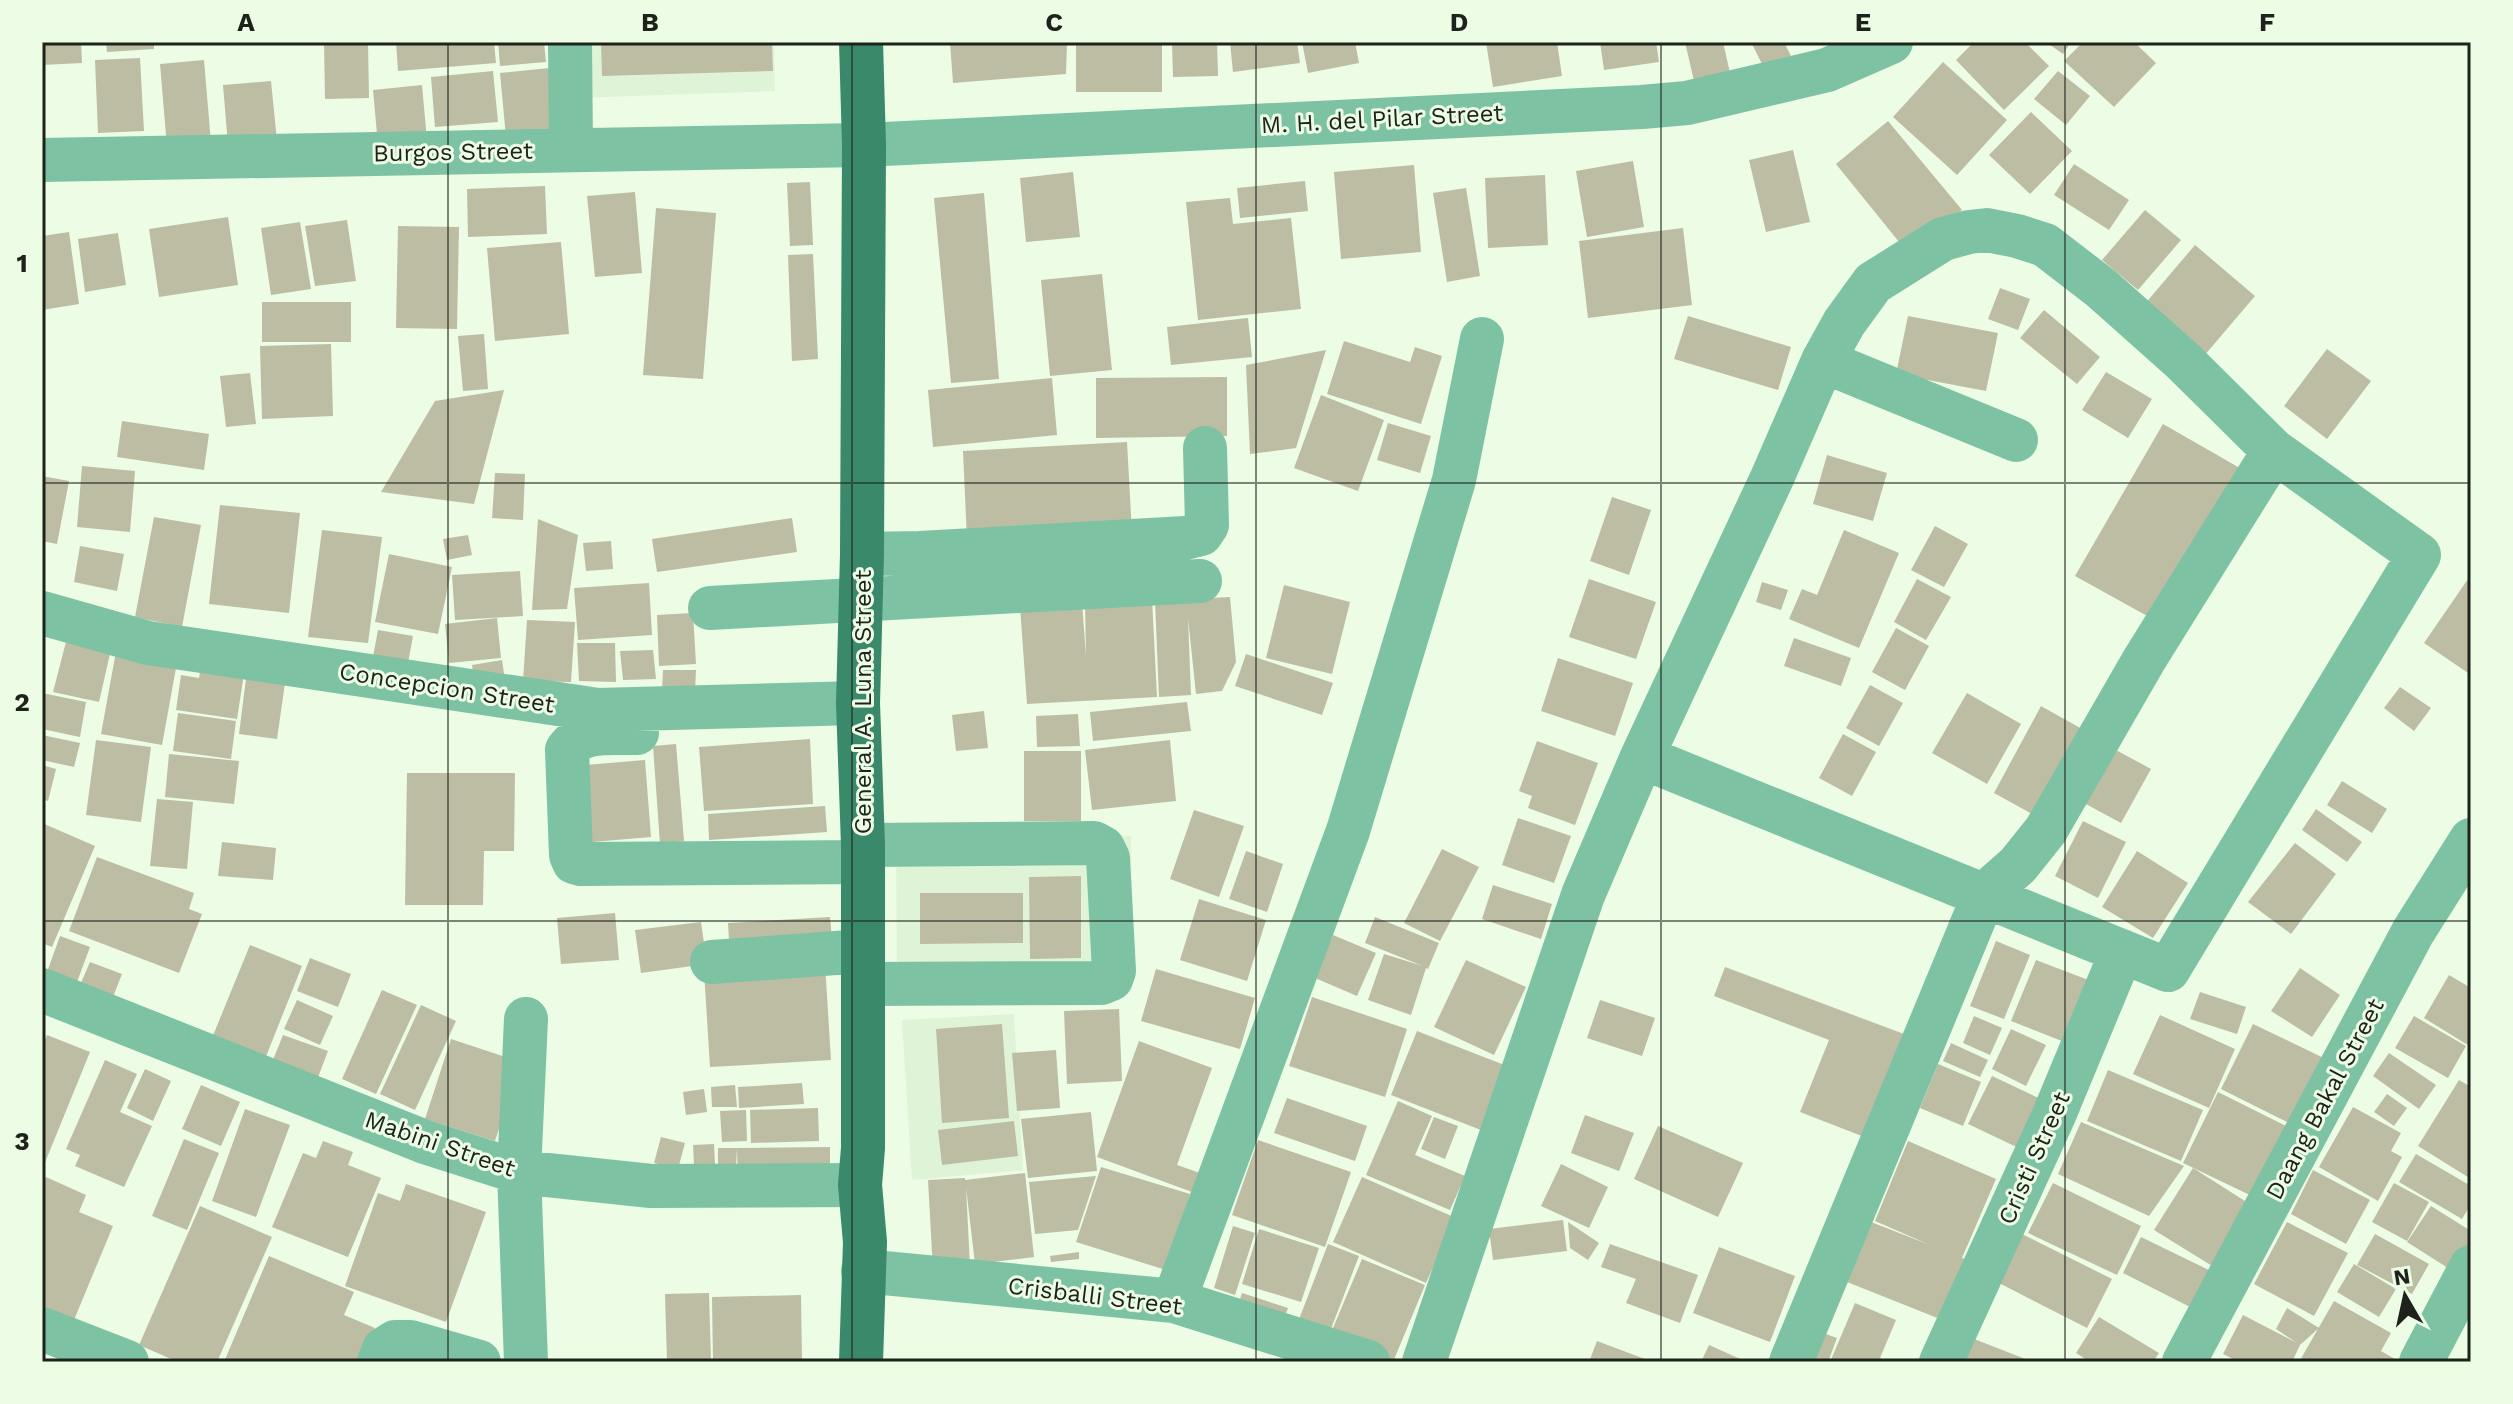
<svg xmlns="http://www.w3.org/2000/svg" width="2513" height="1404" font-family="'Work Sans',sans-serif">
	<rect width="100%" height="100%" fill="#ecfce5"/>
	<path fill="#dff4d6" d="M575,42h199l1,49 -199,7z
		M1131,836l1,154 -114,1 -121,-18 -1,-135z
		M1014,1014l9,156 -111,10 -10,-160z"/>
	<path fill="#bdbda3" d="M42,42h39l1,21 -40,2z
		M106,42h48v7l-47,3z
		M324,42h44l1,56 -44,1z
		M396,42h98l2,21 -98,8z
		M498,42h46l2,20 -46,4z
		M601,42h171l1,29 -171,5z
		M950,42h117l-1,32 -113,9z
		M1076,42h86v50h-86z
		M1172,42h45l1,34 -45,1z
		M1230,42h67l3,21 -67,9z
		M1302,42h53l4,21 -51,10z
		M1486,42h71l5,34 -69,11z
		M1600,42h56l3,20 -55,8z
		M1685,42h38l7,31 -36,8z
		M1751,42h33l7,14 -27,12z
		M1974,42h51l24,24 -45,44 -48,-50z
		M2046,42h25l-8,12z
		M2083,42h51l22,21 -42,44 -50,-46z
		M140,58l4,73 -46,2 -3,-73z
		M204,60l7,83 -44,4 -7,-83z
		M1943,62l64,58 -50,55 -64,-58z
		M549,68l7,75 -49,5 -7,-75z
		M493,71l5,51 -63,5 -4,-50z
		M2058,71l32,25 -24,29 -32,-26z
		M271,81l6,60 -49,4 -5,-60z
		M422,85l5,55 -49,5 -5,-55z
		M2031,112l41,39 -42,43 -41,-39z
		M1888,121l74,89 -54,43 -72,-89z
		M1793,150l17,72 -44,10 -17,-72z
		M1633,161l11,66 -57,10 -11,-66z
		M2074,164l55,36 -20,30 -55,-35z
		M1414,165l7,87 -80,7 -7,-87z
		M1073,172l7,65 -54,5 -6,-64z
		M1545,175l3,70 -60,3 -3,-70z
		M1305,181l3,30 -68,7 -3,-30z
		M810,182l3,63 -23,1 -3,-63z
		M545,186l2,48 -79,3 -1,-48z
		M1466,188l14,88 -33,6 -14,-89z
		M635,192l7,81 -47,4 -8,-81z
		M984,193l15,186 -48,4 -17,-185z
		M1230,198l3,26 58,-6 10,91 -103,11 -12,-118z
		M656,208l60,5 -13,166 -60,-4z
		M2145,210l36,30 -43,50 -36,-30z
		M228,217l10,68 -79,12 -10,-68z
		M347,220l9,61 -41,5 -10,-60z
		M300,222l11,67 -40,6 -10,-67z
		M398,226l61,1 -2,102 -61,-1z
		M1683,228l9,77 -104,13 -9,-77z
		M69,232l10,72 -37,6v-74z
		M118,233l8,52 -41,7 -7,-53z
		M561,242l8,92 -74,7 -8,-93z
		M2195,245l60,51 -57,67 -60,-51z
		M813,254l5,105 -26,2 -4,-106z
		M1102,274l10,96 -62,6 -9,-96z
		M2000,288l30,11 -12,31 -30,-11z
		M262,302h89v40h-89z
		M2044,310l56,47 -23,27 -57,-46z
		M1688,316l103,31 -13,43 -104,-31z
		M1908,316l90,17 -12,58 -90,-17z
		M1248,318l4,39 -81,8 -4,-38z
		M484,334l4,55 -25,2 -5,-55z
		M1344,341l66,21 5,-15 27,9 -21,68 -94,-30z
		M331,344l2,72 -71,3 -2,-73z
		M2327,349l44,32 -44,58 -43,-33z
		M1326,350l-30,98 -46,6 -4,-89z
		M2106,372l46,27 -24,39 -46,-28z
		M250,373l6,51 -30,3 -6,-51z
		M1227,377v59l-131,2v-60z
		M1052,378l5,57 -124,12 -5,-57z
		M504,390l-30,114 -93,-12 54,-91z
		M1321,395l63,25 -26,71 -64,-23z
		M122,421l87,13 -5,36 -87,-13z
		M1388,423l43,13 -11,37 -43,-13z
		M2163,424l82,47 -87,151 -83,-46z
		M1127,442l5,91 -165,7 -4,-89z
		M1827,455l60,18 -14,48 -60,-17z
		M82,466l53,5 -5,61 -53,-5z
		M495,473l30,1 -2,46 -31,-2z
		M42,476l27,5 -12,63 -15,-3z
		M1612,497l39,13 -22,65 -39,-14z
		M220,505l80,8 -11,100 -80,-9z
		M154,517l47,8 -19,102 -47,-10z
		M792,518l5,34 -140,20 -5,-33z
		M538,519l40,16 -11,74 -35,1z
		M1935,526l33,18 -24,43 -33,-17z
		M322,530l60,7 -14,106 -60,-6z
		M1844,530l55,23 -40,95 -70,-29 13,-30 15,6z
		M468,535l4,20 -25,5 -4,-21z
		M611,541l2,28 -27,2 -3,-28z
		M80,546l44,8 -7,37 -43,-9z
		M389,554l63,13 -14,67 -63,-12z
		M520,571l3,45 -68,4 -3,-45z
		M1589,579l67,23 -20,57 -67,-22z
		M1917,579l34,18 -25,43 -32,-18z
		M2468,579l3,2v94l-47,-32z
		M1762,582l26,8 -7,20 -25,-8z
		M649,583l3,52 -74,5 -4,-52z
		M1284,585l66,17 -18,72 -66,-16z
		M1230,597l6,65 -14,29 -26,3 -8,-76 3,77 -32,2 -4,-96z
		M1152,599l5,98 -130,7 -7,-98 62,-4 4,54 -1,-54z
		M693,613l3,51 -37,2 -2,-51z
		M497,618l4,40 -52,5 -4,-39z
		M527,620l48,2 -4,60 -48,-1z
		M1896,628l33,18 -24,44 -33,-18z
		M378,630l35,6 -8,43 -35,-6z
		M68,634l44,11 -13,57 -46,-10z
		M1794,638l57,20 -10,28 -57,-20z
		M577,643h38l1,39 -37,-1z
		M117,646l61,11 -16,88 -61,-11z
		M653,650l3,29 -33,1 -3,-29z
		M1246,654l87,29 -11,32 -87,-29z
		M1558,658l75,25 -18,53 -74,-25z
		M502,660l3,20 -30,5 -3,-20z
		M202,661l43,6 -8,52 -61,-9 5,-35 18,3z
		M663,670h33l-1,22 -33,-1z
		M247,671l39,5 -9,63 -38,-5z
		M1870,685l33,18 -24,43 -33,-18z
		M2400,687l31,21 -17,23 -30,-23z
		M42,693l44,9 -6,35 -38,-8z
		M1967,693l54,31 -34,60 -55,-31z
		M1187,702l4,29 -98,10 -3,-29z
		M2041,706l41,23 -48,86 -40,-22z
		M984,711l4,37 -32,3 -4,-36z
		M178,713l58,8 -5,38 -58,-8z
		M1078,714l2,32 -43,1 -1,-31z
		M1843,734l33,18 -24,44 -33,-18z
		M42,735l38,8 -6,24 -32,-7z
		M810,739l3,65 -109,7 -5,-64z
		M96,740l55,7 -10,75 -55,-7z
		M1170,740l6,61 -84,9 -7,-60z
		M1537,741l61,22 -23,62 -47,-17 4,-12 -13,-5z
		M2103,743l48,26 -30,54 -48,-26z
		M676,744l8,97 -24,3 -7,-98z
		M1024,751h57v70h-57z
		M169,754l70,7 -5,43 -69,-7z
		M645,760l6,77 -71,6 -6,-77z
		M42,765l14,4 -8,32 -6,-2z
		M407,773h108l-1,78h-30l-1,54h-78z
		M2342,781l45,28 -15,24 -45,-28z
		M157,799l36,3 -6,67 -37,-3z
		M825,806l2,26 -118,8 -1,-26z
		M2316,809l46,33 -15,20 -45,-32z
		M1194,810l50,16 -25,71 -49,-18z
		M1518,818l53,18 -17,47 -52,-18z
		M2083,821l43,21 -28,56 -43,-22z
		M42,823l53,23 -43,101 -10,-4z
		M222,842l54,6 -3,32 -55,-4z
		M2295,843l41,31 -45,60 -43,-32z
		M1442,849l37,18 -39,74 -36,-18z
		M1246,851l37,13 -16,48 -38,-13z
		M2137,851l51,32 -35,55 -51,-31z
		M97,857l97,36 -5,16 13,5 -23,59 -110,-42z
		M1081,876v82l-51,1 -1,-82z
		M1493,885l59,19 -11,35 -59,-20z
		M920,893h103v50l-103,1z
		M1199,899l67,21 -19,61 -67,-21z
		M615,913l4,47 -58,4 -4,-46z
		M830,917l3,33 -103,7 -2,-34z
		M1375,917l64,26 -11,26 -2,-1 -15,47 -43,-15 16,-46 39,12 -58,-23z
		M701,922l6,42 -66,9 -6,-43z
		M1333,935l43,18 -19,43 -42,-18z
		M60,936l30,11 -13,35 -30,-10z
		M1996,941l34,14 -26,64 -34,-13z
		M250,945l52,21 -37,93 -53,-21z
		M310,958l41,16 -13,33 -41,-16z
		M1466,960l60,27 -32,68 -60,-28z
		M2036,960l55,21 -24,62 -56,-22z
		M90,962l32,12 -9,23 -33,-12z
		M825,964l6,96 -121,7 -6,-96z
		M1725,967l187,70 -40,103 -72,-28 29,-72 -115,-44z
		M2300,968l40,27 -28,42 -41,-26z
		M1156,969l99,29 -15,51 -99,-28z
		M2449,975l22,13v59l-47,-29z
		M382,990l35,15 -41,89 -34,-15z
		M2200,992l46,15 -9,27 -47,-15z
		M1312,997l95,32 -22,68 -96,-31z
		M297,1000l36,16 -13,29 -36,-16z
		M1600,1000l55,18 -13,38 -55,-18z
		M421,1005l35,16 -41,89 -35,-16z
		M1119,1009l3,72 -55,3 -3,-73z
		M2160,1015l75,34 -26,59 -76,-34z
		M1974,1016l28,12 -12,27 -27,-12z
		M2414,1016l52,30 -18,32 -53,-30z
		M1002,1024l7,94 -67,5 -6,-94z
		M2253,1024l79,38 -33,66 -78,-39z
		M2011,1029l35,16 -20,41 -34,-17z
		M1417,1031l95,37 -26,64 -95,-37z
		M47,1035l43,17 -46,113 -2,-1v-117z
		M283,1035l45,16 -14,37 -45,-18z
		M451,1039l70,23 -26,79 -70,-22z
		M1139,1041l73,27 -35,97 23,8 -8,19 -95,-35z
		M1951,1043l37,17 -8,17 -37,-16z
		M1056,1050l4,58 -43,3 -5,-58z
		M2389,1053l47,32 -17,24 -46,-33z
		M105,1060l32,14 -17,38 32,14 -28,61 -49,-21 5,-11 -14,-6z
		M1938,1064l43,18 -18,44 -43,-18z
		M145,1069l26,12 -18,40 -26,-13z
		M2108,1070l95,40 -22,51 -94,-40z
		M1992,1076l55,26 -22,49 -57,-27z
		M2459,1080l12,7v92l-53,-33z
		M802,1083l2,21 -65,4 -1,-21z
		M201,1085l39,17 -19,44 -39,-17z
		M735,1085l2,22h-25l-1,-20z
		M704,1089l3,23 -21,3 -3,-23z
		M2218,1092l70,35 -34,70 -71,-34z
		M2387,1094l20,14 -13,18 -20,-14z
		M1287,1098l80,28 -12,35 -81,-28z
		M1398,1101l34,15 -17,39 50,21 -15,34 -84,-35z
		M2353,1107l48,26 -10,18 11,6 -24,44 -59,-34z
		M818,1108l1,33 -68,2 -1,-33z
		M245,1109l45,16 -34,92 -44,-16z
		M746,1110l1,31 -25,1 -2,-31z
		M1091,1112l6,59 -69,7 -7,-59z
		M1585,1115l49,18 -15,38 -48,-18z
		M1434,1117l24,9 -13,33 -24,-10z
		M1014,1121l4,35 -76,9 -4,-35z
		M2081,1122l103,44 -35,50 -91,-42z
		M1658,1126l85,37 -25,54 -84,-38z
		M661,1137l24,6 -7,26 -24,-6z
		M184,1139l35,14 -32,77 -35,-14z
		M1258,1140l93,32 -26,75 -93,-32z
		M323,1141l30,11 -5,13 33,13 -33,79 -76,-30 31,-74 13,5z
		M1908,1141l88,38 -34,79 7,3 -24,60 -98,-39 24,-60 59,23 -55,-24z
		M714,1144l1,21 -21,1 -1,-21z
		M830,1147v30l-92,2 -1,-31z
		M718,1148h19l-1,20h-18z
		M2416,1154l55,32v18l-9,15 -63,-37z
		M1561,1164l47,23 -19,41 -48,-22z
		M1101,1167l89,27 -24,76 -90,-28z
		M2193,1168l63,40 -39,61 -63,-39z
		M2313,1170l57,30 -24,44 -55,-30z
		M1025,1173l9,84 -59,7 -9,-77 4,80 -37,3 -5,-90 37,-2v2z
		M1096,1176l-18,54 -43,4 -6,-52z
		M46,1177l40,18 -7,17 34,14 -39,94 -32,-13v-129l3,1z
		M1362,1177l94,41 -30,65 -93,-41z
		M2053,1183l88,43 -24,49 -89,-42z
		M2394,1183l35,19 -22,39 -35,-19z
		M406,1184l80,28 -40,110 -101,-36 33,-93 22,8z
		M200,1206l72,31 -55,125h-39l-39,-17z
		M2431,1206l40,25v25l-12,19 -52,-33z
		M1563,1220l4,31 -74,9 -4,-31z
		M1568,1222l31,21 -11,17 -18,-12z
		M2287,1222l61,31 -34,63 -60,-32z
		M1233,1226l22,7 -20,62 -21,-7z
		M1259,1229l60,19 -18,54 -59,-18z
		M2022,1234l90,45 -25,49 -90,-46z
		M2375,1234l54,30 -17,30 -55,-29z
		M2141,1237l74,36 -19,37 -73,-37z
		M1328,1244l31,12 -30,78 -31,-12z
		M1610,1244l88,31 -18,48 -54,-20 10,-24 -35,-12z
		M1719,1247l76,29 -25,66 -77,-29z
		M1079,1252v7l-28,3 -1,-6z
		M269,1256l85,36 -10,23 31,13 -15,34h-80l-5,-2 -1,2h-50z
		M1362,1259l63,26 -32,77h-11l-54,-22z
		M2354,1264l42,25 -17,28 -42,-25z
		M709,1293l2,69h-44l-2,-68z
		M1242,1293l46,15 -8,22 -45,-15z
		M801,1295l1,67h-89l-1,-65z
		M2334,1301l57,32 -10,18 19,11h-101z
		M1855,1303l41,17 -16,38 10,4h-60z
		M2287,1308l32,20 -19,17 -8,17h-53l-16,-8 20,-39 54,28 -21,-14z
		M2099,1317l60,36 -6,9h-63l-14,-9z
		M1823,1333l14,5 -9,24h-16z
		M1969,1337l64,25h-74z
		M1597,1341l56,21h-64z
		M1709,1345l38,17h-46z"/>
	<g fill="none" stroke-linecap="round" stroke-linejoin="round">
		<path stroke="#7ec2a4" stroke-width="44" d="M570,42l1,107
			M42,160l822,-15 778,-38 45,-4 140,-33 64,-28
			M1823,361l193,79
			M862,554l58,-1 265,-15 16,-4 6,-9 -2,-77
			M710,608l490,-27
			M42,613l106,30 450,67 260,-7
			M637,733c-25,1 -55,-5 -70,17l4,105 3,7 7,2 281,-2
			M863,845l231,-2 9,5 5,10 6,113 -3,8 -10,4 -237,1
			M712,962l151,-11
			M42,990l383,152 94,30 132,14 209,-1
			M526,1019l-7,153 7,190
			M863,1271l311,30 194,61
			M1174,1301l174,-470 106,-351 28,-141
			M42,1329l85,33
			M379,1362l5,-13 11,-7h15l69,20
			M1424,1362l159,-467 59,-138 130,-279 51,-117 21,-38 29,-40 70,-44 26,-7 18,-2 30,6 28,9 56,43 82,73 91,90 145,104 -251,415 -526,-213
			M1791,1362l193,-467 34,-30 28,-35 98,-170 130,-209
			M1941,1362l113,-247 68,-164
			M2184,1362l229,-430 58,-92
			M2421,1362l50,-95"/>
		<path stroke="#39896a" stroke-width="44" d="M861,1362l4,-120 -5,-57 3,-37v-303l-5,-142 4,-149 2,-409 -3,-103"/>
	</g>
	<path fill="none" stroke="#1d221a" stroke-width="2" stroke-opacity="0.55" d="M448,42v1320M852,42v1320M1256,42v1320M1661,42v1320M2065,42v1320M42,483h2429M42,921h2429"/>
	<g text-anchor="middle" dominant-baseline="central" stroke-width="6" stroke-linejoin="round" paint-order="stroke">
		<g font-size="24" fill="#1d221a" stroke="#ecfce5">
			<text transform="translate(1382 119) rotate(-3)">M. H. del Pilar Street</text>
			<text transform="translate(453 152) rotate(-1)">Burgos Street</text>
			<text transform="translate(447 688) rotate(9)">Concepcion Street</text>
			<text transform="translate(863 702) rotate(-90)">General A. Luna Street</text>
			<text transform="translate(2325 1099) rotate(-62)">Daang Bakal Street</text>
			<text transform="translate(440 1144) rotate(19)">Mabini Street</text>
			<text transform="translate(2034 1158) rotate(-66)">Cristi Street</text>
			<text transform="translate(1095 1296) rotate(7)">Crisballi Street</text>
		</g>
	</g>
	<rect width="2513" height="1404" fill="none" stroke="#ecfce5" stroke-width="88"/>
	<g transform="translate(2405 1296) rotate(351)" stroke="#ecfce5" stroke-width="6" paint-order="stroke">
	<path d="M0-6L14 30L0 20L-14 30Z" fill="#1d221a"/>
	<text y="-12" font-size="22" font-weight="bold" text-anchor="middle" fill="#1d221a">N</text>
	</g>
	<rect x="44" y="44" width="2425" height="1316" fill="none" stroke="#1d221a" stroke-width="3"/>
	<g font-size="26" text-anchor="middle" font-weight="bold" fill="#1d221a">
		<text x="246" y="31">A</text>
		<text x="650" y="31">B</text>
		<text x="1054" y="31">C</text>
		<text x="1459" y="31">D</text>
		<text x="1863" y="31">E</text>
		<text x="2267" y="31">F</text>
		<text x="22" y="272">1</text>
		<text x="22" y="711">2</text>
		<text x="22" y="1150">3</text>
	</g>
</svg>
